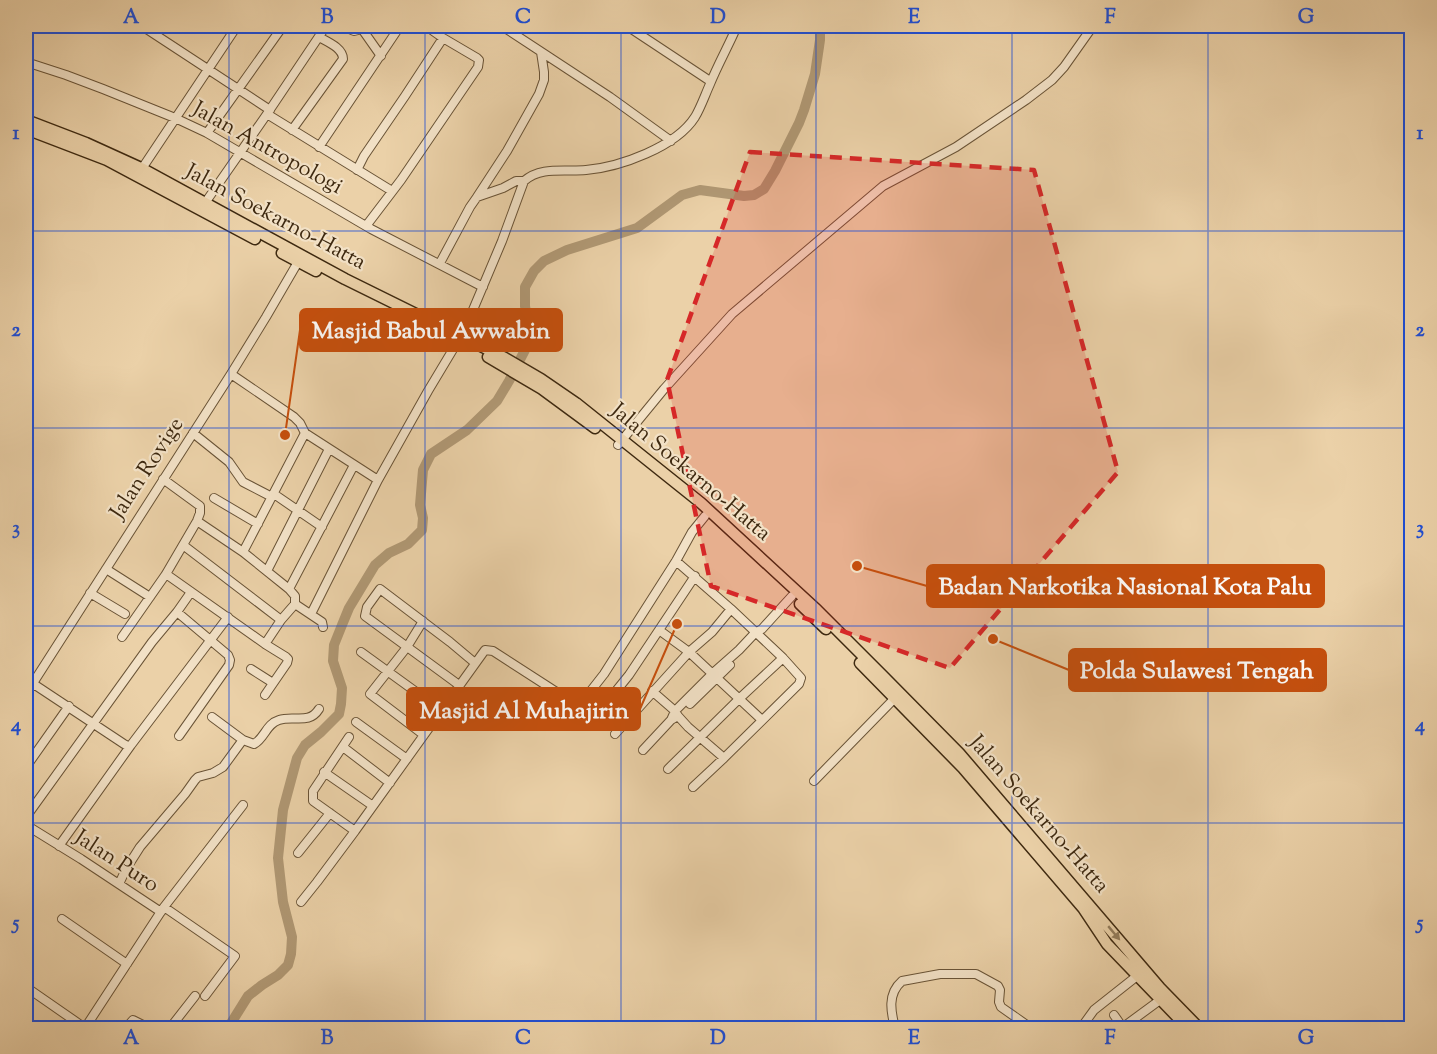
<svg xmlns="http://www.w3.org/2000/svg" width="1437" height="1054" font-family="'Sorts Mill Goudy',serif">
	<rect width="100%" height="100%" fill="#ebd1a8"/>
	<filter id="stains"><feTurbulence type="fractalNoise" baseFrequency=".00333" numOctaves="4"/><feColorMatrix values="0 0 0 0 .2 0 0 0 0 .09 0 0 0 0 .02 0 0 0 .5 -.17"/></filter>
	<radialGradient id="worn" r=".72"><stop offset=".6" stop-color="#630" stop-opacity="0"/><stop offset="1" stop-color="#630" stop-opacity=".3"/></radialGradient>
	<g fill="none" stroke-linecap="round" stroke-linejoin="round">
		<path stroke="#b09874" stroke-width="10" d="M228,1028l20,-32 14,-11 16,-10 10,-10 3,-11 1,-17 -9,-35 -5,-44 5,-48 14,-52 8,-13 16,-13 18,-18 2,-10 1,-16 -9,-27 1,-16 8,-20 7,-17 26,-43 14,-12 19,-9 14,-14 1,-12 -3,-13 3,-35 8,-16 36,-24 30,-29 12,-20 16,-31 3,-25 -3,-19v-19l9,-16 10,-10 23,-11 70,-22 45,-33 18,-5 44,6 10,-1 10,-6 11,-18 24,-48 5,-13 11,-36 5,-34v-14"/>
		<defs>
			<path id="minor" d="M142,26l128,84
				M342,26l12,5 8,-2
				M364,26l-2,3 19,27
				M502,26l108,71 61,44
				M627,26l83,55
				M26,62l40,13 37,14 72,29 32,15 164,96 112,58
				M267,114l125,77
				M292,130l51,-71c0,-11 -15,-17 -24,-22
				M207,133l76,-107
				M319,147l81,-121
				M357,170l7,-14 41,-60 38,-58
				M139,173l98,-147
				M477,197l30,-46 32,-57 5,-14v-8l-3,-20
				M205,203l62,-89 59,-88
				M366,226l35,-46 77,-113 1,-7 -2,-2 -34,-20 -17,-12
				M440,263l30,-56 7,-10 26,-9 13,-7h8
				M462,336l40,-95 22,-60c17,-15 40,-9 62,-11 34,-3 90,-23 109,-53 6,-10 10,-22 15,-33 8,-20 19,-39 27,-58
				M231,374l63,43 6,6 5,10
				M193,433l36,29 14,20 29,15
				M618,445l46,-56 68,-75 151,-128 73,-39 70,-47 26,-20 12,-13 29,-41
				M274,494l48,33
				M214,498l44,26
				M197,521l46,31 46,37 6,7v8l-14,16 -16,24
				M183,545l98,75
				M243,552l62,-119 73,47
				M676,561l55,48 52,49 18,20 -2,6 -75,74 -31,29
				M106,569l44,28
				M267,571l62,-122
				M166,574l99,70 21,13 2,2 -1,4 -22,32
				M289,589l65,-124
				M90,593l35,21
				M295,604l27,18 1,5
				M177,612l51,43 2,5 -1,5 -50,71
				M311,614l67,-134 50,-89 30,-50
				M423,621l-16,26 -37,47 54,41
				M659,630l30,22 73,68
				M122,637l44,-63 31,-53 3,-8v-7l-37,-27
				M361,652l80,58
				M251,669l22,14
				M26,679l98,65 4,2 3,-1 97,-128
				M459,685l-94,-69 2,-9 13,-18 70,53 25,21
				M652,691l23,20 3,5 10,11 36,31
				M26,694l205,-320 35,-57 32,-55
				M690,704l40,-39
				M212,717l31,23
				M595,717l34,-42 66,-99
				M671,720l4,-9 38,-38 26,-23 16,-17 7,-4 30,-33
				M356,722l51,37
				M615,734l74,-82 23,-20 19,-23
				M349,737l-36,54v10l42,30 130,-181 8,1 79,51h7l7,-5 18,-23 72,-113 16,-29 13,-16
				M343,747l47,36
				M643,750l28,-30 5,-3
				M26,767l43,-61
				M668,769l72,-71 43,-40
				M324,772l49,34
				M814,781l80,-82
				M26,817l126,-175 25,-30 14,-20
				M26,825l55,34 80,53
				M59,846l72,-101
				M298,853l32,-40
				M119,884l7,-15 14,-22 45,-53 10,-14 3,-3 15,-4 10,-6 19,-26 1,-1 11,4c11,-6 12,-20 25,-24 15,-5 30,5 40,-11
				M301,902l16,-20 38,-51
				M164,907l71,49 -30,40
				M62,919l65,45
				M26,987l59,41
				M1114,1015l7,10h5l34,-25
				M85,1028l79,-121 79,-102
				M126,1028l7,-8 16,8
				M170,1028l25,-32
				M895,1028c-4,-16 -8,-34 7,-47l38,-7h36l22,12 2,4 -1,12 2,5 30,21
				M1081,1028l13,-18 43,-34"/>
			<path id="major" d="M26,120l60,23 55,25 204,111 160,79 36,21 35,24 125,100 116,107 66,66 76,77 201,235 39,40
				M26,129l81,31 148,79
				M282,253l34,18
				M488,357l54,32 53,39
				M800,604l26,25
				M860,663l103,105 120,140 24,36 81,84"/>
		</defs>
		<use href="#minor" stroke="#695336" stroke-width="10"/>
		<use href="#major" stroke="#3e2910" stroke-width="13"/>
		<use href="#minor" stroke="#f2e1c6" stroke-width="8"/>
		<use href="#major" stroke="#ebd1a8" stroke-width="10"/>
	</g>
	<defs><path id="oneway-solid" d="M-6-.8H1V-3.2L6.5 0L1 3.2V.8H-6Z" transform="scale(1.5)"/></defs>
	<use fill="#947d5c" href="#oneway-solid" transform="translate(1114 933) rotate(50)"/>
	<path fill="#d62828" fill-opacity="0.2" stroke="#d62828" stroke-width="4.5" stroke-dasharray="12 8" stroke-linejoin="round" d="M750,152l284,18 84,302 -168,196 -239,-82 -44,-206z"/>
	<path fill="none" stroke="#1d4ed8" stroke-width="1.5" stroke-opacity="0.55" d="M229,26v1002M425,26v1002M621,26v1002M816,26v1002M1012,26v1002M1208,26v1002M26,231h1386M26,428h1386M26,626h1386M26,823h1386"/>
	<g text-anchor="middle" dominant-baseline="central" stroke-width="4.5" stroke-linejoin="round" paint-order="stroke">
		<g font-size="22" fill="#3e2910" stroke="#f2e1c6">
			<text transform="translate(267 149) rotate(29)">Jalan Antropologi</text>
			<text transform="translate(275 218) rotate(28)">Jalan Soekarno-Hatta</text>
			<text transform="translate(148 469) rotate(-57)">Jalan Rovige</text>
			<text transform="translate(690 473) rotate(40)">Jalan Soekarno-Hatta</text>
			<text transform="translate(1038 815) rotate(49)">Jalan Soekarno-Hatta</text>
			<text transform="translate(116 862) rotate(33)">Jalan Puro</text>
		</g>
	</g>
	<path fill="none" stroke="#c64f0d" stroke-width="2" d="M285 435L300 330M857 566L927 586M993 639L1069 670M677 624L640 709"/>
	<g fill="#c64f0d" stroke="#f2e1c6" stroke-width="2">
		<circle cx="285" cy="435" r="6"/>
		<circle cx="857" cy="566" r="6"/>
		<circle cx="993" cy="639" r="6"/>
		<circle cx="677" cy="624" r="6"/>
	</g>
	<g fill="#c64f0d" stroke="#c64f0d" stroke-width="2">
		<rect x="300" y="309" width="262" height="42" rx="6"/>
		<rect x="927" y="565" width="397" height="42" rx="6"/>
		<rect x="1069" y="649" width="257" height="42" rx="6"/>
		<rect x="407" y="688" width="233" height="42" rx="6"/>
	</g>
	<g font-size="24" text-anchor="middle" font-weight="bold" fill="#fff">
		<text x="431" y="338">Masjid Babul Awwabin</text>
		<text x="1125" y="594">Badan Narkotika Nasional Kota Palu</text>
		<text x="1197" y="678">Polda Sulawesi Tengah</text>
		<text x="524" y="718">Masjid Al Muhajirin</text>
	</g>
	<rect width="1437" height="1054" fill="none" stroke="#ebd1a8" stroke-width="66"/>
	<rect x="33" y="33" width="1371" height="988" fill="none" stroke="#1d4ed8" stroke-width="2"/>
	<g font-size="20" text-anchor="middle" font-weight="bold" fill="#1d4ed8">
		<text x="131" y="23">A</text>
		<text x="327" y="23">B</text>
		<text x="523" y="23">C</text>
		<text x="718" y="23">D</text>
		<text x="914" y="23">E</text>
		<text x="1110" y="23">F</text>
		<text x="1306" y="23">G</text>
		<text x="16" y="139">1</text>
		<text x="1420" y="139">1</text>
		<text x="16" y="336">2</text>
		<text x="1420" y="336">2</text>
		<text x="16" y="534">3</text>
		<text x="1420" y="534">3</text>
		<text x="16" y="731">4</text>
		<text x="1420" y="731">4</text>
		<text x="16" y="929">5</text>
		<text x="1420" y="929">5</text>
		<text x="131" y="1044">A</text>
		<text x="327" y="1044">B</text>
		<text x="523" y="1044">C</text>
		<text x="718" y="1044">D</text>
		<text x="914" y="1044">E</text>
		<text x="1110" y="1044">F</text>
		<text x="1306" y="1044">G</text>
	</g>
	<rect width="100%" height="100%" filter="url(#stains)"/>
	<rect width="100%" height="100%" fill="url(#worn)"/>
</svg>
